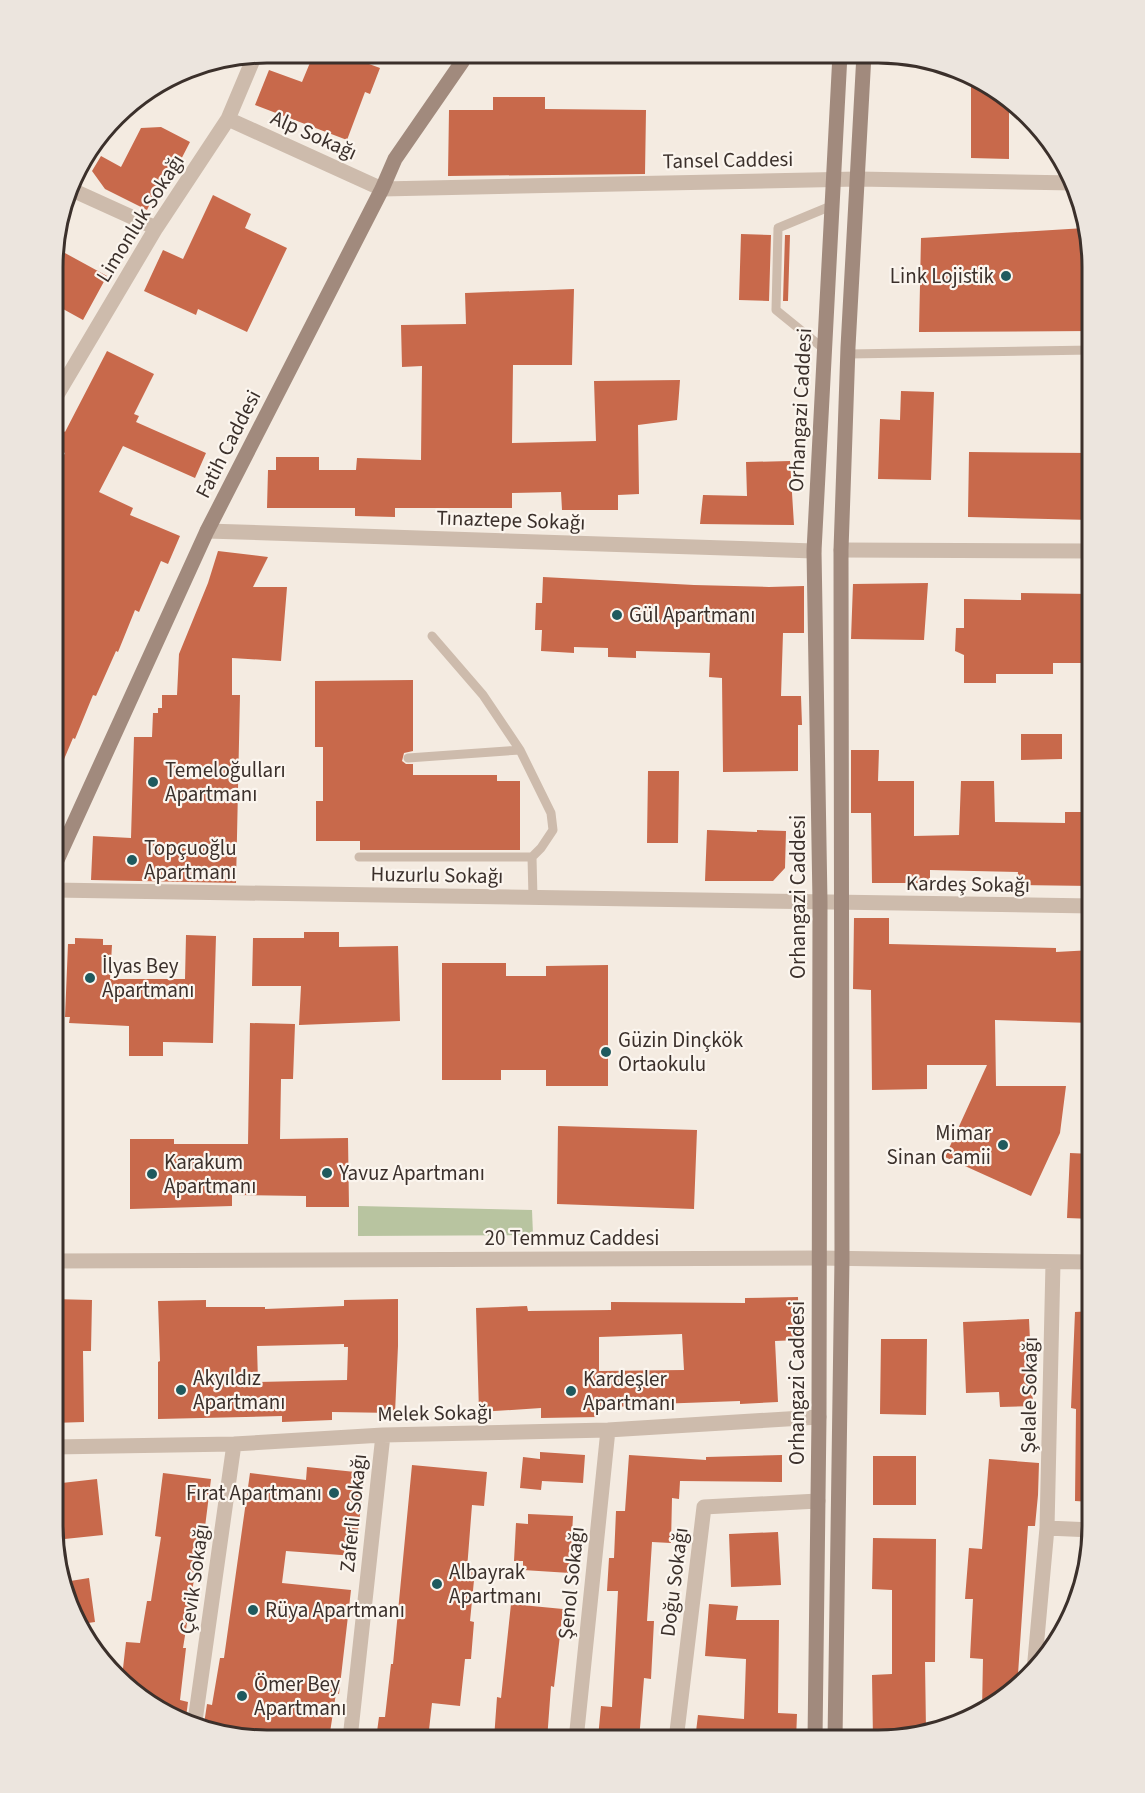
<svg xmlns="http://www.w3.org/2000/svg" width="1145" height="1793" font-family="'Source Sans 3',sans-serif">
	<rect width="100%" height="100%" fill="#f4ebe1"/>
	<path fill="#b8c4a0" d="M358,1206l174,4 1,25 -175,1z"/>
	<path fill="#c8694b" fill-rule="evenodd" d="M314,53h25l41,15 -10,26 -5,-2 -18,48 -92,-35 14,-35 33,12z
		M971,81l38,16v62l-38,-1z
		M493,97h52v12l101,1 -1,64 -197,2 1,-66h44z
		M161,127l29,15 -17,33 -7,-4 -19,39 -42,-21 -13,-18 9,-15 20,11 20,-39z
		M213,195l38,19 -6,14 42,20 -40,84 -49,-23 -2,6 -52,-24 19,-41 20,9z
		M1085,228l7,39v64l-173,1 2,-94z
		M741,234l30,1 -2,66 -30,-1z
		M785,235h5l-2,66h-5z
		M54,247l53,29 -24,44 -29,-16z
		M574,289l-2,76h-59l-1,78 84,-2 -2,-60 86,-1 -3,40 -39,5 1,69 -21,1v15h-56l-1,-18 -49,1v15h-117v9l-40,-1v-8h-88l1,-38h8v-13h43v13h37l1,-12 64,2 1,-94 -20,1 -1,-42 65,-1 -1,-31z
		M107,351l47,23 -20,40 5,2 -3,6 70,31 -11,25 -72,-32 -24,46 34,16 -3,7 50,21 -12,28 -7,-3 -22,51 -4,-2 -17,42 -2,-1 -20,45 -3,-1 -18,44 -2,-1 -19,45v-309l11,-21 -11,-5v-4l7,-15 4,3z
		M901,391l33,1 -3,88 -53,-1 2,-60 20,1z
		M969,452l123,1v67l-124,-3z
		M790,461l4,64 -94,-1 3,-29 44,1 -1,-34z
		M218,551l50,6 -15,30h34l-6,74 -49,-3v37h8l-4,188 -145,-3 2,-44 38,2 3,-101h18l1,-24h5v-5h4v-13h15l2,-41 29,-71z
		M543,577l151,8 75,2 35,-1v47h-21l-2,63h20l1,29h-4v46l-75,1 -1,-94 -13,-1 1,-24 -74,-2v7l-28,-1v-9l-34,-1v6l-33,-2 1,-21h-7l1,-27h6z
		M928,583l-4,57 -73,-1 2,-55z
		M1021,593l71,1v69h-39v11h-57v9h-32v-28l-9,-4 1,-23h8v-29l57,1z
		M413,680v71l-9,2 -2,8 4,3h7v11h84v6h23v69h-160v-9h-44v-40h7v-54h-8v-66z
		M1021,734h41v25l-41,1z
		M851,750h28l-1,31h36v55l45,-1 2,-54h33l1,41 70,1v-11h27v74l-75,-1 1,-13 -88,-2v13h-58l-1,-70h-20z
		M648,771h31l-1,72h-31z
		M707,830l50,2v-2l29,1 -1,37 -12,13h-68z
		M854,918h35v26l167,4v4l36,-2v73l-97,-3 1,66h70l-6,47 -29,63 -86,-39 42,-92h-60v24l-55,1 -1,-100 -18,-1z
		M304,932h35v15l59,-1 2,75 -101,4 2,-39h-49l1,-48h51z
		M186,935l30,1 -3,107 -50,-1v14h-34v-30l-60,-3 1,-6h-5l3,-73h7v-6l28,1v6h9l-2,34h75z
		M442,963h64v13h40v-10l62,-1v121h-62v-16h-45v10h-59z
		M250,1023l45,1 -2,55h-12l-1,60 68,-1 1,69h-43v-11l-74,-1v11l-102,3v-70h44v5h74z
		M558,1126l139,4 -3,79 -137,-5z
		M1070,1153l22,1v65l-25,-1z
		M798,1297l1,43 -24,1 3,61 -38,2v-3l-84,3v2l-58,1 1,10 -58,1v-10l-62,4 -3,-104 51,-2 1,5 83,-1v-8l134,1v-5zM682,1334l2,36 -85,1v-34z
		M53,1299l39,1 -1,51h-8l1,71 -31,1z
		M398,1299v47l-3,67 -63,-1v8l-50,2v-6l-124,3v-57l2,-1 -2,-60 48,-1v7h59v2l79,-3v-6zM344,1344v3h4l-1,33 -89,2 -1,-36z
		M1092,1311v191l-17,-1 1,-92 -5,-1 4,-96z
		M1029,1319l4,87 -33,1 -1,-15 -33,1 -3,-71z
		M881,1339h46l-1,76 -46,-1z
		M540,1452l45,3 -2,28 -41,-2 -1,9 -21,-2 3,-31 17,2z
		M629,1455l77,5v-3l76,-2v27l-102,-1 -1,18 -7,-1 -1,45 -19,-1 -5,79h7l-3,58 -7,-1 -5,62 -41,-2 3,-32 11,1 6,-116h-11l2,-33h5l2,-47h9z
		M873,1456h43v49h-43z
		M989,1459l50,4 -1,32 -3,31h-7l-11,163 -35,22 1,-52 -13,-1 3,-59h-8l4,-51 13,1z
		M412,1465l75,7 -3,34 -12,-1 -5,64 8,1 -5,51 4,1 -3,37h-6l-5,47 -28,-3 -4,36h-52l3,-22h6l6,-53h2z
		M307,1467l58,6 -10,83 -69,-5 -4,32 69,7 -12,104 -3,-1 -7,46h-76l-23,-4 -26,-11 3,-20 5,1 8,-47h4l26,-185 56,7z
		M163,1473l48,6 -8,64 -3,-1 -17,106h3l-6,52 8,2 -2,15 -49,-21 -15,-19 4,-35 14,1 7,-42h4l10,-64 -6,-1z
		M97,1479l6,56 -48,5 -3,-14 1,-42z
		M528,1514l45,2 -3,57 -47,-3v-9h-9l2,-38 12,1z
		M778,1532l3,53 -50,2 -2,-53z
		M873,1538l63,1 -1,123h-10l1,69 -47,9h-6l-1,-65 20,-1v-84l-20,-1z
		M89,1578l6,44 -14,2 -12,-15 -5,-27z
		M511,1604l52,5 -9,78 -3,-1 -4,54 -53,-1 3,-42 4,1z
		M709,1604l29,2 -2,14h43l-1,93 19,1 -1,26h-101l3,-25 46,4 2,-60 -41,-3z"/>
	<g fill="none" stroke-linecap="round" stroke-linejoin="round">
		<path stroke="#cdbbac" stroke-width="9" d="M824,349l-48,-39 2,-82 53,-22
			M848,354l244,-4
			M408,758l112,-8
			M359,857h173l9,-9 12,-18 -2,-17 -31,-63 -37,-55 -51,-59
			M532,857l1,41"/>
		<path stroke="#cdbbac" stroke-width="15" d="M228,119l154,70 476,-10 217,4
			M70,189l86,39
			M54,400l102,-172 72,-109 27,-64
			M207,531l607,20
			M841,550l251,1
			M53,890l1039,16
			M53,1261l765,-3 274,4
			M53,1447l181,-3 149,-9 225,-5 211,-13
			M1047,1528l45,2
			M1034,1671l13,-143 6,-265
			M195,1721l39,-277
			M350,1739l33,-304
			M576,1740l32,-310
			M676,1740l28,-233 114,-6"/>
		<path stroke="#a18a7d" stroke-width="15" d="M53,869l154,-338 175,-342 13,-30 67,-97 4,-9
			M815,1740l4,-323 1,-515 -6,-351 26,-497
			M835,1740l7,-481 -1,-709 7,-203 16,-293"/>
	</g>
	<g fill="#1f5a5e" stroke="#fbf5ee" stroke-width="2">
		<circle cx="1006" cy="276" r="6"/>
		<circle cx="617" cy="615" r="6"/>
		<circle cx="153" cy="782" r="6"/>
		<circle cx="132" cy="860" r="6"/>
		<circle cx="90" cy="978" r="6"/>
		<circle cx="606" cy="1052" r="6"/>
		<circle cx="1003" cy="1145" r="6"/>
		<circle cx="327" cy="1173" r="6"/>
		<circle cx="152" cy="1174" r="6"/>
		<circle cx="181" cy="1390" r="6"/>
		<circle cx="571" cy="1391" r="6"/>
		<circle cx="334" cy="1493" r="6"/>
		<circle cx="437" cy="1584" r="6"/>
		<circle cx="253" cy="1610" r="6"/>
		<circle cx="242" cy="1696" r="6"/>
	</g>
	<g text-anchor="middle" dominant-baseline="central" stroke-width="4.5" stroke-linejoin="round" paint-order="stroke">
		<g font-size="21" fill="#3b302b" stroke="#fbf5ee">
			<text transform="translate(314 135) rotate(24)">Alp Sokağı</text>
			<text transform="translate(728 160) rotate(-1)">Tansel Caddesi</text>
			<text transform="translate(140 218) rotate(-58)">Limonluk Sokağı</text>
			<text transform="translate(800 410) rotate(-87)">Orhangazi Caddesi</text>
			<text transform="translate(228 444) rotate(-63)">Fatih Caddesi</text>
			<text transform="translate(511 520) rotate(2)">Tınaztepe Sokağı</text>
			<text transform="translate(437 875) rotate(1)">Huzurlu Sokağı</text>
			<text transform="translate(968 884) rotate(1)">Kardeş Sokağı</text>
			<text transform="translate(798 897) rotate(-90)">Orhangazi Caddesi</text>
			<text x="572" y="1238">20 Temmuz Caddesi</text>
			<text transform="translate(797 1383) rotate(-90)">Orhangazi Caddesi</text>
			<text transform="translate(1029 1395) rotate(-89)">Şelale Sokağı</text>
			<text transform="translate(435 1413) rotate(-1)">Melek Sokağı</text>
			<text transform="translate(353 1513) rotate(-84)">Zaferli Sokağı</text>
			<text transform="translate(194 1579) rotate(-82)">Çevik Sokağı</text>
			<text transform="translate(674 1582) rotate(-83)">Doğu Sokağı</text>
			<text transform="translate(571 1583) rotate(-84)">Şenol Sokağı</text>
		</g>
		<g font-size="21" fill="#3b302b" stroke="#fbf5ee" text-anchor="start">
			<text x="994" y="276" text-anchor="end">Link Lojistik</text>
			<text x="629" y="615">Gül Apartmanı</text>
			<text x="165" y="770">Temeloğulları<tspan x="165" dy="24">Apartmanı</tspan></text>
			<text x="144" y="848">Topçuoğlu<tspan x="144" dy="24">Apartmanı</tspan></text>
			<text x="102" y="966">İlyas Bey<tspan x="102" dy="24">Apartmanı</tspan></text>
			<text x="618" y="1040">Güzin Dinçkök<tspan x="618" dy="24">Ortaokulu</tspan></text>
			<text x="991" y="1133" text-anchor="end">Mimar<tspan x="991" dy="24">Sinan Camii</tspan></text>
			<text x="164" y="1162">Karakum<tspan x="164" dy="24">Apartmanı</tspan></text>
			<text x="339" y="1173">Yavuz Apartmanı</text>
			<text x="193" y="1378">Akyıldız<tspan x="193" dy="24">Apartmanı</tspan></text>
			<text x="583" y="1379">Kardeşler<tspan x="583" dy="24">Apartmanı</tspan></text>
			<text x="322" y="1493" text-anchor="end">Fırat Apartmanı</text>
			<text x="449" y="1572">Albayrak<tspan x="449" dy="24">Apartmanı</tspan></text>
			<text x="265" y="1610">Rüya Apartmanı</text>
			<text x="254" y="1684">Ömer Bey<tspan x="254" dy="24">Apartmanı</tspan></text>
		</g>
	</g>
	<path d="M0 0H1145V1793H0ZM267 63H878A204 204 0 0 1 1082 267V1526A204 204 0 0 1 878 1730H267A204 204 0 0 1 63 1526V267A204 204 0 0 1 267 63Z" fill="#ece5de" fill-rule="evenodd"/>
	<path fill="none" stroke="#3b302b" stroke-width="3" d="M267 63H878A204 204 0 0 1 1082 267V1526A204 204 0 0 1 878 1730H267A204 204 0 0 1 63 1526V267A204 204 0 0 1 267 63Z"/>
</svg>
